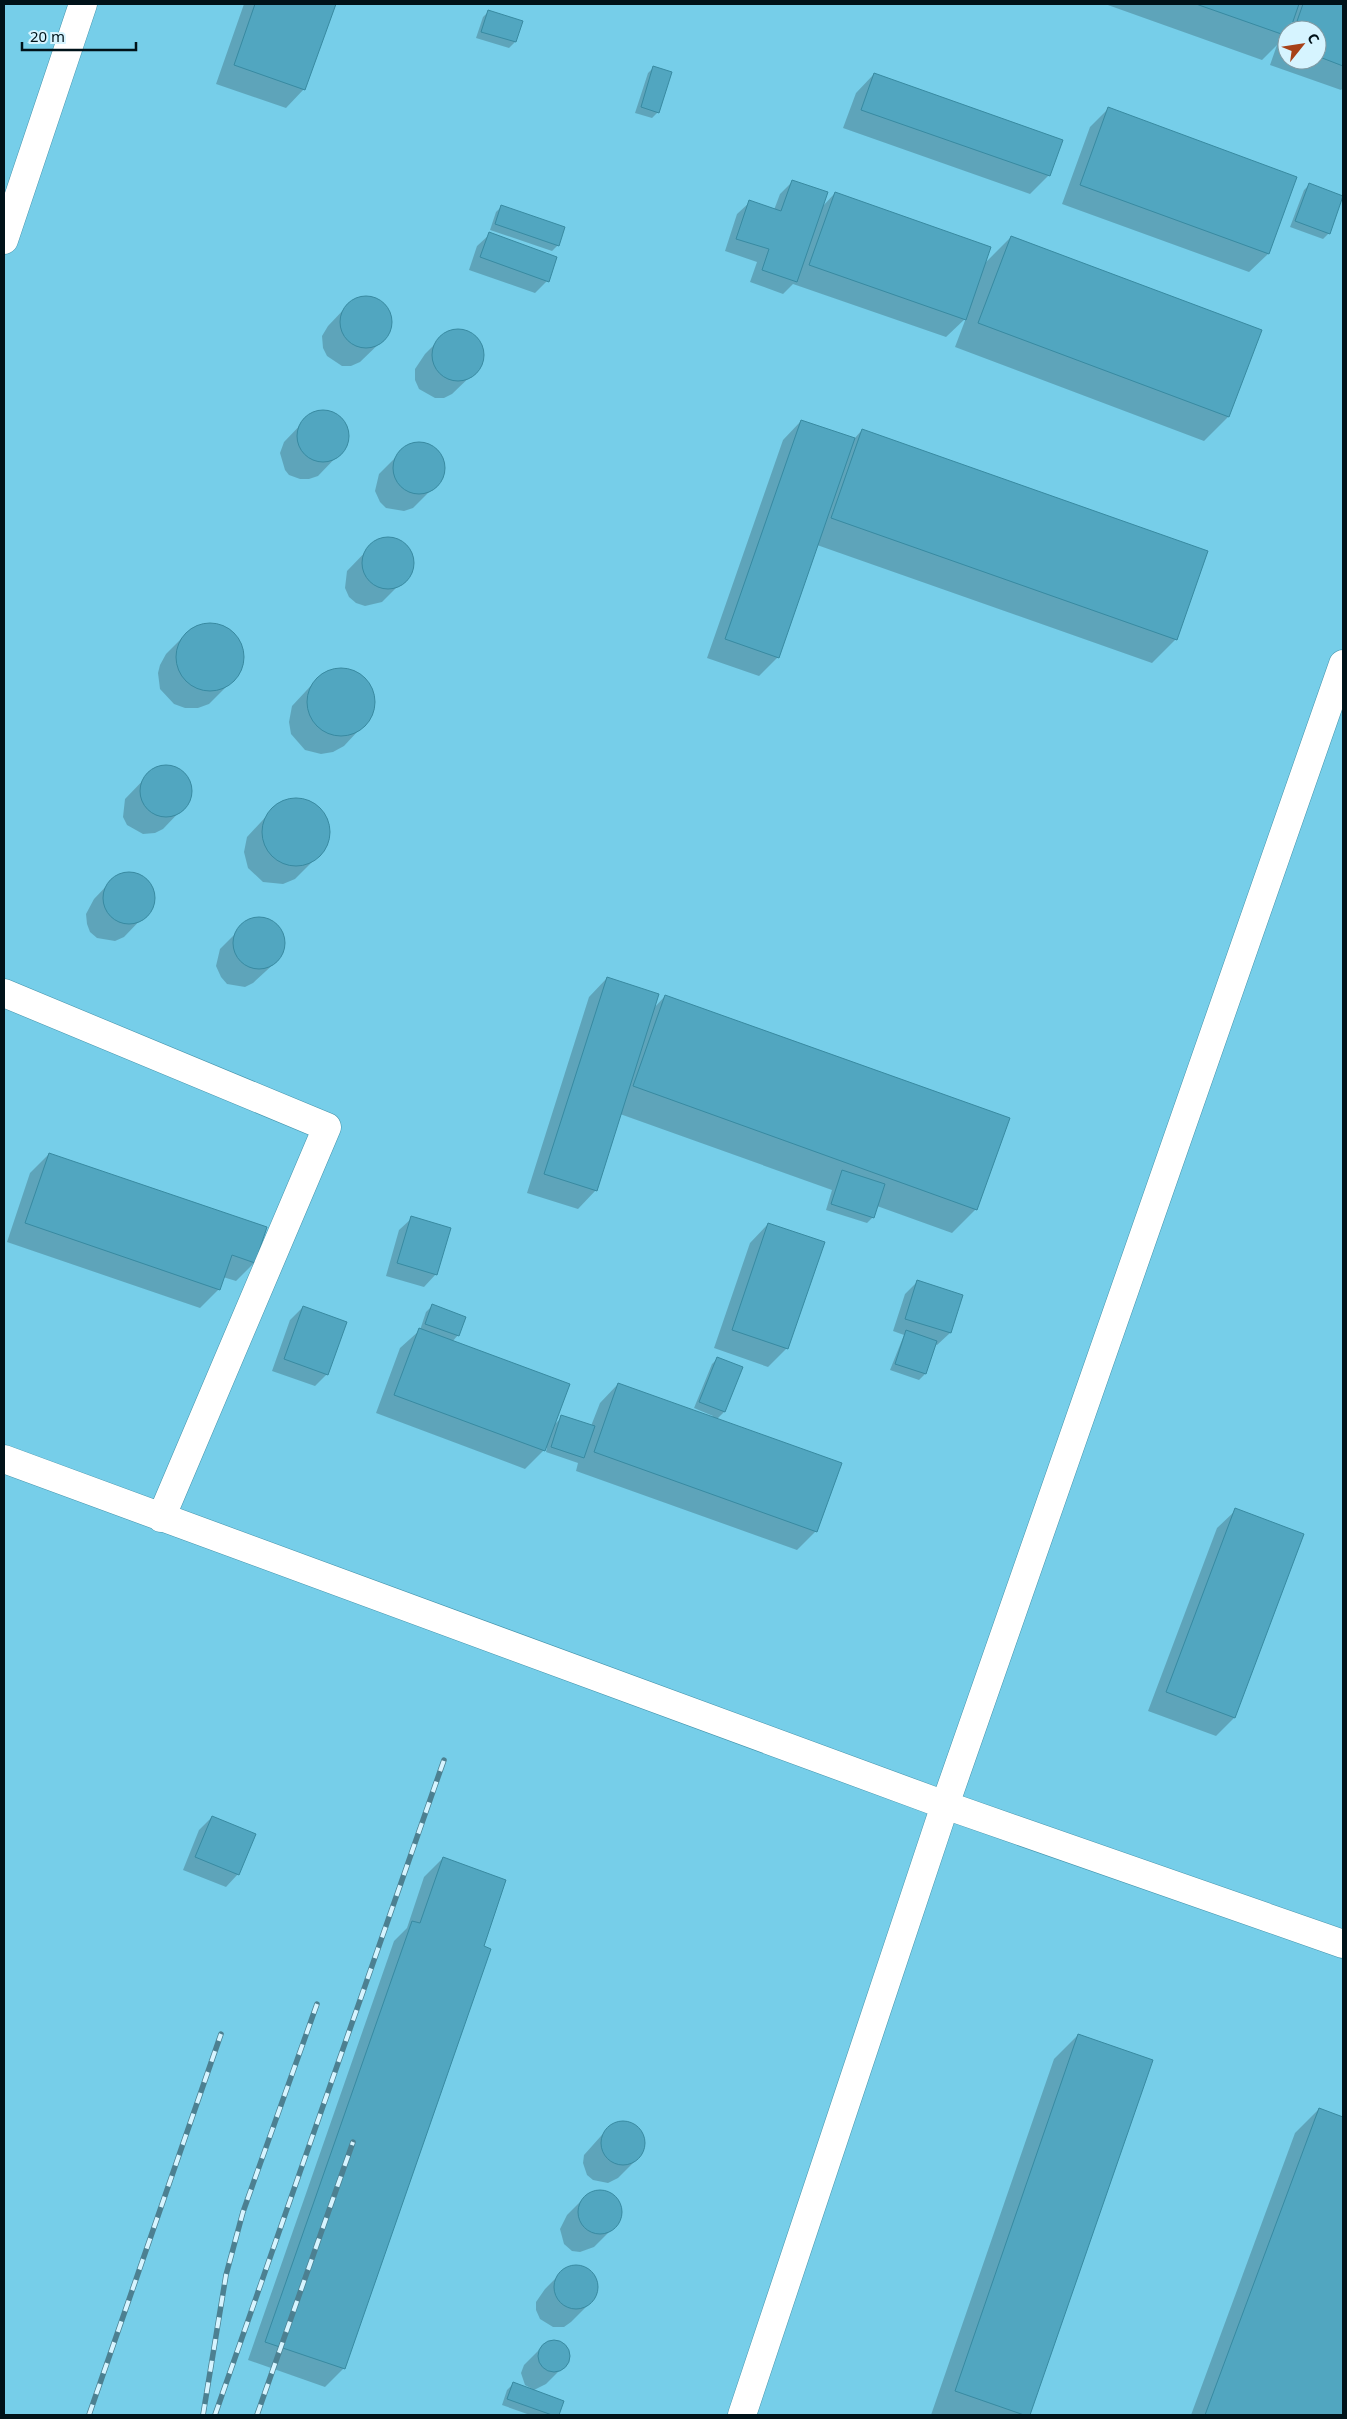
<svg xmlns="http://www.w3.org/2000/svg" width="1347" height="2419" font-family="'Noto Sans',sans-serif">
	<rect width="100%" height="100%" fill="#8bdbf5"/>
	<path fill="#76cee9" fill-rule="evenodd" d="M4,4h1339v2411h-1339zM1287,30h30v30h-30z"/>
	<path fill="#0003" fill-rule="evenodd" d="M244,4h90l-30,85 -18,19 -70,-24z
		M1105,4h238v84l-2,2 -71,-25 7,-20 -15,15zM1287,30h30v30h-30z
		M489,11l32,11 -6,20 -6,6 -33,-10 7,-21z
		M654,67l4,45 -6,6 -17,-5 13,-40z
		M874,74l175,101 -19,19 -187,-66 13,-35z
		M1108,109l160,145 -19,18 -187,-68 28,-77z
		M792,182l30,25 13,-14 149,71 27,-27 217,180 -24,24 -249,-94 11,-29 -20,19 -153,-53 -10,10 -33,-12 7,-20 -32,-11 12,-37 13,-12 24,8 6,-16z
		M1310,184l19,49 -6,6 -33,-12 14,-37z
		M502,206l56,39 -6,6 -62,-21 6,-18z
		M490,234l57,47 -12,12 -66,-23 8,-24z
		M361,298l12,1 8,4 7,10 1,15 -3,9 -26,25 -9,4h-9l-15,-10 -4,-8 -1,-12 6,-10 19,-20z
		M451,331h11l15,9 5,11v9l-6,11 -24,23 -8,4h-9l-16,-9 -4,-9v-11l10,-15 19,-19z
		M316,412l17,2 10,7 5,11 -1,9 -4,9 -25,26 -9,3h-9l-11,-4 -4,-5 -5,-17 4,-11 23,-24z
		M801,421l53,18 8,-9 314,209 -24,24 -335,-118 -39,112 -19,19 -52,-18 76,-218z
		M415,444l14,2 9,7 5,11v9l-4,9 -26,26 -9,3 -18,-3 -6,-6 -5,-11 4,-17 24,-24z
		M390,538l11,4 8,8 3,18 -4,8 -26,26 -17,4 -9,-3 -7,-6 -4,-9 2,-17 27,-28z
		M208,624l12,1 11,5 9,14 3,8 -1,12 -4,11 -29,29 -11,4h-13l-11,-4 -14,-15 -2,-16 2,-8 6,-11 19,-19 11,-8z
		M343,669l15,5 12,11 4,20 -3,12 -27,29 -11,6 -12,2 -16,-4 -14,-16 -2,-12 3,-16 27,-29 12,-7z
		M162,767l11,1 11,5 7,20 -5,12 -23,24 -8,4 -12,1 -16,-9 -4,-8 2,-18 27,-28z
		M298,799l15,5 11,12 4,7v17l-5,11 -28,28 -12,5 -20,-2 -15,-14 -4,-16 3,-15 27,-29 12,-7z
		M131,873l16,7 5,8 2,12 -3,9 -27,28 -9,4 -18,-3 -7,-6 -3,-8 -1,-10 8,-15 19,-20 9,-5z
		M264,919l15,9 5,11 -1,9 -5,12 -25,23 -8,4 -18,-3 -6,-7 -5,-11 4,-17 26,-26z
		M607,978l47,30 11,-12 311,213 -24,24 -75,-27 -4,11 -6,6 -41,-13 6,-20 -212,-76 -24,76 -18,19 -51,-16 62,-196z
		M49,1154l205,109 -18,18 -13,-4 -4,12 -19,19 -193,-66 23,-69z
		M412,1218l24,56 -12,13 -38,-11 13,-46z
		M768,1224l19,124 -19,19 -54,-19 36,-105z
		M917,1282l44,14 -11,37 -13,12 -2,-1 -10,30 -6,6 -29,-10 14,-35 -11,-4 12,-37z
		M432,1306l26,29 -6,7 102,83 8,-8 29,9 9,-23 18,-19 94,34 1,-2 -19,-8 18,-44 6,-6 24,10 -18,44 -7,7 99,112 -19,19 -221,-79 2,-8 -32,-11 1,-5 -22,22 -149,-56 24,-65 20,-18 6,-18z
		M303,1307l24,67 -12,12 -43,-15 18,-51z
		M1236,1510l-2,208 -18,18 -68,-25 69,-183z
		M212,1817l26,57 -12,13 -43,-17 16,-40z
		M443,1858l39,88 -138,422 -19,19 -77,-27 146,-419 13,-13 17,-51z
		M1078,2035l73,26 -123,354h-97l123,-356z
		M1319,2109l24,9v297h-152l104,-282z
		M625,2122l7,2 8,6 4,15 -7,14 -19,19 -10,5 -15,-3 -6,-5 -4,-12 1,-8 25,-28z
		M601,2191l10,3 6,5 4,15 -2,8 -25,25 -14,5 -8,-1 -8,-7 -4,-15 7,-14 19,-19z
		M572,2266h8l13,8 4,15 -7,14 -19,19 -7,5h-11l-13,-8 -4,-9v-8l9,-13 19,-19z
		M555,2341l11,6 3,10 -4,8 -19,19 -14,7v-2l-7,-4 -4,-12 3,-8 19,-19z
		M513,2384l50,18 -5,13h-28l-28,-10 5,-15z"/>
	<path fill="#51a6c0" stroke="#388aa1" d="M255,4h81l-31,86 -71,-25z
		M1196,4h103l-9,26h-3v6z
		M1303,4h40v62l-26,-10v-26h-23z
		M488,10l35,11 -7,21 -35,-10z
		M653,66l19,6 -13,41 -18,-6z
		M874,73l189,67 -13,36 -189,-66z
		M1108,107l189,70 -28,77 -189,-69z
		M792,180l36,12 -31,90 -35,-12 7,-21 -33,-10 13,-39 32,11z
		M1309,183l34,13 -13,38 -35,-13z
		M835,192l156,55 -25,73 -157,-55z
		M501,205l64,22 -6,19 -64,-22z
		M489,232l68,25 -8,25 -69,-25z
		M1011,236l251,94 -33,87 -251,-94z
		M340 322a26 26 0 1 1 52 0a26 26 0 1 1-52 0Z
		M432 355a26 26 0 1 1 52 0a26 26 0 1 1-52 0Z
		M297 436a26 26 0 1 1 52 0a26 26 0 1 1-52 0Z
		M801,420l54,18 -76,220 -54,-19z
		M862,429l346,122 -31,89 -346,-122z
		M393 468a26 26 0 1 1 52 0a26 26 0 1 1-52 0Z
		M362 563a26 26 0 1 1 52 0a26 26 0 1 1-52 0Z
		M176 657a34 34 0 1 1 68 0a34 34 0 1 1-68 0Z
		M307 702a34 34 0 1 1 68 0a34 34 0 1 1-68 0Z
		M140 791a26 26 0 1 1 52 0a26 26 0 1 1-52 0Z
		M262 832a34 34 0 1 1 68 0a34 34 0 1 1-68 0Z
		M103 898a26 26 0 1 1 52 0a26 26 0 1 1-52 0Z
		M233 943a26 26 0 1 1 52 0a26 26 0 1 1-52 0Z
		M607,977l52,17 -62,197 -53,-17z
		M665,995l345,123 -33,92 -344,-124z
		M49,1153l218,74 -12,36 -23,-8 -12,35 -195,-67z
		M842,1170l43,14 -11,34 -43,-14z
		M411,1216l40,12 -14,47 -40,-12z
		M768,1223l57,19 -37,107 -56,-19z
		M917,1280l46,15 -12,38 -46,-14z
		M432,1304l34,13 -7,19 -34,-12z
		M303,1306l44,16 -19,53 -44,-16z
		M419,1328l151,56 -25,67 -151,-56z
		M906,1330l31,11 -11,33 -31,-10z
		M717,1357l26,10 -18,45 -26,-10z
		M618,1383l224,80 -25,69 -223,-80z
		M561,1415l34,11 -11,32 -33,-11z
		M1235,1508l69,26 -69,184 -69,-26z
		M212,1816l44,18 -17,41 -44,-18z
		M443,1857l63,23 -22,66 7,3 -146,420 -80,-27 147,-421 8,2z
		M1078,2034l75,26 -123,355h-6l-69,-24z
		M1319,2108l24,9v298h-138z
		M601 2143a22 22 0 1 1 44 0a22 22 0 1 1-44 0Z
		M578 2212a22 22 0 1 1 44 0a22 22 0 1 1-44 0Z
		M554 2287a22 22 0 1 1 44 0a22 22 0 1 1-44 0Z
		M538 2356a16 16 0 1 1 32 0a16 16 0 1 1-32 0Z
		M513,2382l51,19 -5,14h-7l-45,-16z"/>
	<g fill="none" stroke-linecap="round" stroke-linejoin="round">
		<defs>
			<path id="minor" d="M4,240l79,-236
				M4,993l323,134 -166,391
				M4,1459l941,346 398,139
				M742,2415l203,-610 398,-1141"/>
		</defs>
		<use href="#minor" stroke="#4293ab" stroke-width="29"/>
		<use href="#minor" stroke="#fff" stroke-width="28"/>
		<defs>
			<path id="rail" d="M89,2415l132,-381
				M203,2415l23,-140 17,-63 74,-208
				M215,2415l229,-655
				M257,2415l96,-273"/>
		</defs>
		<use href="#rail" stroke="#4c8091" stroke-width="5.5"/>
		<use href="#rail" stroke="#d6f4ff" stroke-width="4" stroke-dasharray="11" stroke-linecap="butt"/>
	</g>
	<rect width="1347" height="2419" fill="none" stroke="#001219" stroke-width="10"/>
	<g transform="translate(1302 45) rotate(60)"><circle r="24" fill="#d6f4ff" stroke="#809aa3"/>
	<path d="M0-4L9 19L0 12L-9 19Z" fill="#a74118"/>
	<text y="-8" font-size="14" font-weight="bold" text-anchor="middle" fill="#001219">С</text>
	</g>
	<path d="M22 42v8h114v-8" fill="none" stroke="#001219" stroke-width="2.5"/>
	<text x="30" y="42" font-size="15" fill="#001219" stroke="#d6f4ff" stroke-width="4" paint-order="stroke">20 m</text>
</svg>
